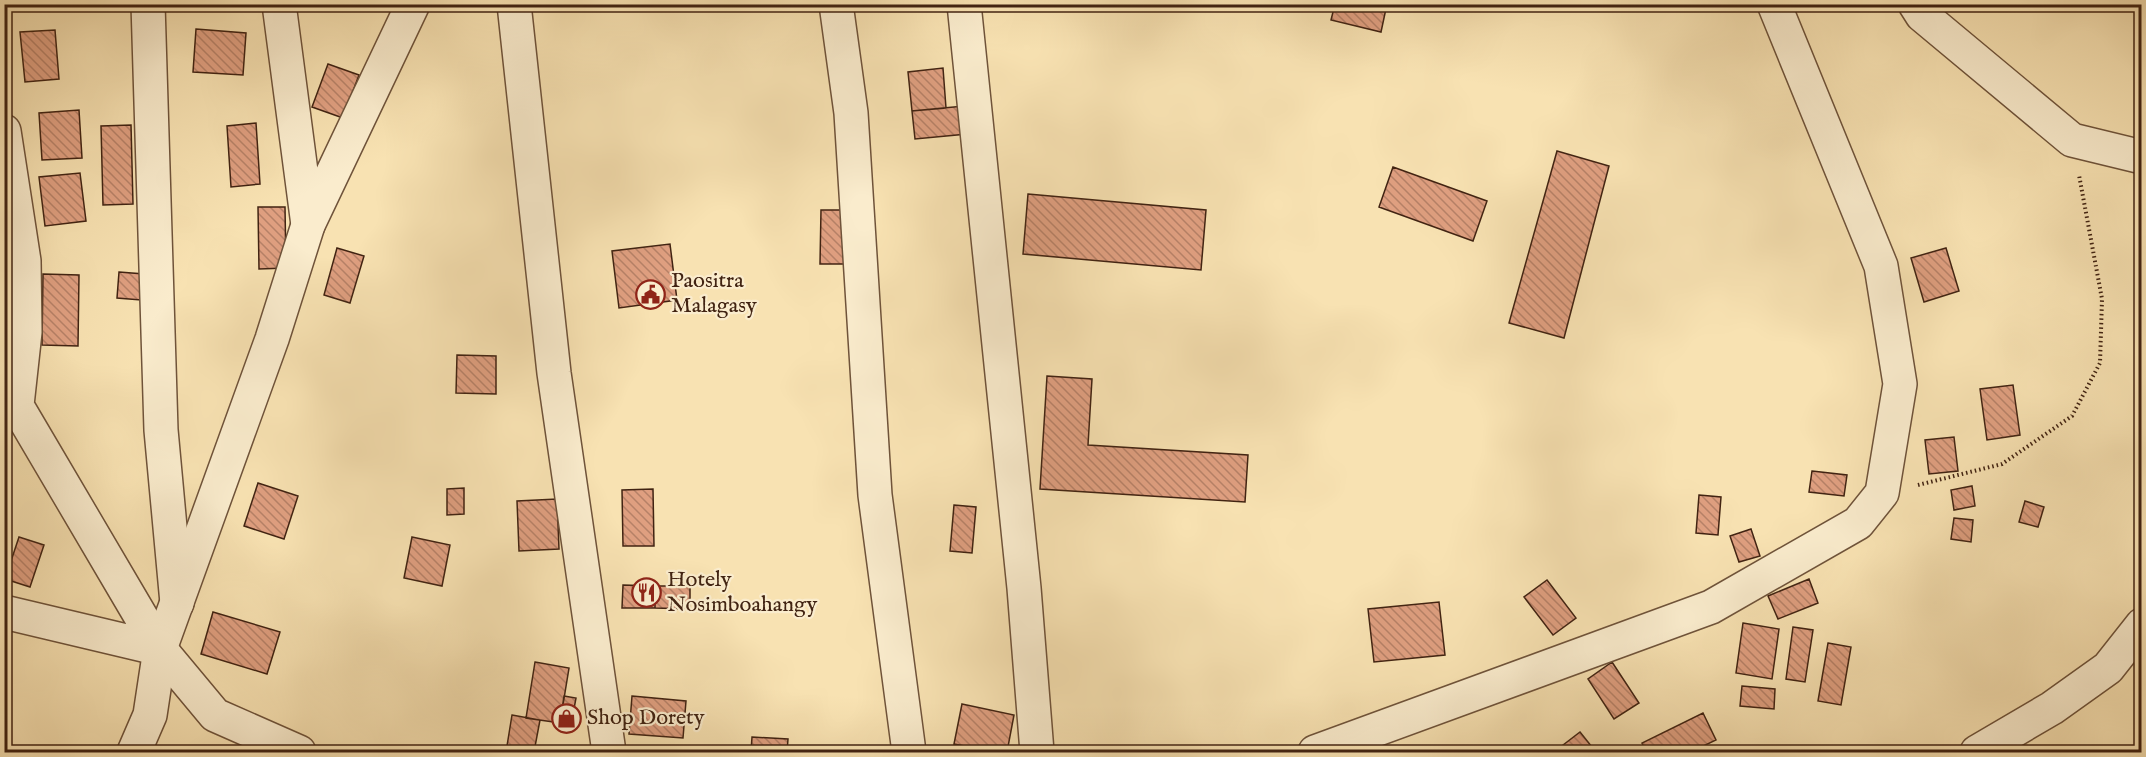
<svg xmlns="http://www.w3.org/2000/svg" width="2146" height="757" font-family="'IM FELL English',serif">
	<defs>
		<pattern id="building-back-hatch" width="6" height="6" patternUnits="userSpaceOnUse" patternTransform="scale(1.5)"><rect width="6" height="6" fill="#df9f80"/><path d="M-1 5l2 2M0 0l6 6M5-1l2 2" fill="none" stroke="#b68167"/></pattern>
	</defs>
	<rect width="100%" height="100%" fill="#f8e2b2"/>
	<filter id="stains"><feTurbulence type="fractalNoise" baseFrequency=".00333" numOctaves="4"/><feColorMatrix values="0 0 0 0 .2 0 0 0 0 .09 0 0 0 0 .02 0 0 0 .5 -.17"/></filter>
	<radialGradient id="worn" r=".72"><stop offset=".6" stop-color="#630" stop-opacity="0"/><stop offset="1" stop-color="#630" stop-opacity=".3"/></radialGradient>
	<path fill="url(#building-back-hatch)" stroke="#412312" stroke-width="1.5" d="M1335,4h52l-6,28 -50,-12z
		M196,29l50,4 -3,42 -50,-3z
		M55,30l4,49 -34,3 -5,-50z
		M328,64l31,11 -16,43 -31,-11z
		M943,68l3,40 -34,3 -4,-39z
		M964,106l3,28 -52,5 -3,-28z
		M79,110l3,48 -40,2 -3,-47z
		M256,123l4,61 -29,3 -4,-61z
		M131,125l2,79 -30,1 -2,-79z
		M1557,151l52,15 -45,172 -55,-15z
		M1393,167l94,34 -14,40 -94,-34z
		M80,173l6,48 -41,5 -6,-49z
		M1028,194l178,16 -5,60 -178,-16z
		M258,207h27l1,61 -27,1z
		M821,210h24l-1,54h-24z
		M670,244l7,56 -58,8 -7,-57z
		M337,248l27,8 -14,47 -26,-8z
		M1946,248l13,43 -35,11 -13,-44z
		M4,258h3l8,25 -11,3z
		M119,272l25,2 -3,26 -24,-2z
		M43,274l36,1 -1,71 -36,-1z
		M457,355l39,1v38l-40,-1z
		M1047,376l45,3 -4,66 160,10 -3,47 -205,-13z
		M2013,385l7,50 -33,5 -7,-51z
		M1954,437l4,34 -29,3 -4,-34z
		M1812,471l35,4 -3,21 -35,-4z
		M258,483l40,13 -14,43 -40,-13z
		M1972,486l3,20 -21,4 -3,-20z
		M464,488v26l-17,1v-26z
		M653,489l1,57h-31l-1,-56z
		M1699,495l22,2 -3,38 -22,-2z
		M557,499l2,50 -40,2 -2,-50z
		M2025,501l19,6 -6,20 -19,-5z
		M954,505l22,2 -4,46 -22,-2z
		M1954,518l19,2 -2,22 -20,-3z
		M1751,529l9,27 -21,6 -9,-26z
		M19,537l25,8 -14,42 -25,-8z
		M412,537l38,8 -8,41 -38,-8z
		M1809,579l9,24 -40,16 -10,-23z
		M1547,580l29,38 -23,17 -29,-38z
		M623,585l32,1v22h-33z
		M655,586h35v23l-35,-1z
		M1439,602l6,53 -71,7 -6,-53z
		M213,612l67,20 -13,42 -66,-20z
		M1743,623l36,6 -7,50 -36,-6z
		M1793,627l20,3 -8,52 -19,-3z
		M1828,643l23,4 -10,58 -23,-4z
		M535,662l34,6 -9,55 -34,-5z
		M1612,662l27,41 -25,16 -26,-40z
		M1742,686l33,3 -1,20 -34,-3z
		M564,696l12,2 -5,27 -11,-2z
		M632,696l54,5 -3,37 -54,-4z
		M962,704l52,11 -7,37h-11l-42,-8z
		M1703,713l13,27 -25,12h-45l-4,-9z
		M512,715l28,5 -6,32h-28z
		M1580,732l16,20h-42z
		M752,737l36,2 -1,13h-36z
		M954,744l41,8h-43z"/>
	<g fill="none" stroke-linecap="round" stroke-linejoin="round">
		<defs>
			<path id="minor" d="M148,4l13,426 16,173
				M279,4l29,221
				M514,4l40,369 55,379
				M836,4l15,109 24,382 34,257
				M964,4l60,584 13,164
				M4,131l20,130 1,71 -8,73
				M4,384l156,265 55,66 84,37
				M4,612l156,37
				M1315,752l396,-145 147,-84 24,-30 18,-109 -19,-118 -107,-262
				M1977,752l75,-44 56,-40 34,-43"/>
			<path id="tertiary" d="M1915,4l7,11 150,125 70,17
				M134,752l16,-37 10,-66 112,-310 36,-114 105,-221"/>
		</defs>
		<use href="#minor" stroke="#6f533a" stroke-width="36"/>
		<use href="#tertiary" stroke="#6f533a" stroke-width="36"/>
		<path stroke="#412312" stroke-width="4" stroke-dasharray="1.5 3" stroke-linecap="butt" d="M1918,485l84,-21 70,-48 28,-53 2,-64 -23,-124"/>
		<use href="#minor" stroke="#faeccd" stroke-width="33"/>
		<use href="#tertiary" stroke="#faeccd" stroke-width="33"/>
	</g>
	<defs>
		<symbol id="civic-ring" viewBox="-11 -11 22 22"><circle r="9.5" fill="#faeccd" stroke="#8f2418" stroke-width="1.5"/><path d="M-.6-6.5H3V-4.5H.6V-3L4-1V1h2V6H-6V1h2V-1L-.6-3ZM-1.2 2.5V6h2.4V2.5Z" fill="#8f2418"/></symbol>
		<symbol id="restaurant-ring" viewBox="-11 -11 22 22"><circle r="9.5" fill="#faeccd" stroke="#8f2418" stroke-width="1.5"/><path d="M-5-6h1v4h1v-4h1v4h1v-4h1v5L-1.5 .5V6h-2V.5L-5-1ZM5-6V6H3V1.5H1.5Q1.5-4 5-6Z" fill="#8f2418"/></symbol>
		<symbol id="shop-ring" viewBox="-11 -11 22 22"><circle r="9.5" fill="#faeccd" stroke="#8f2418" stroke-width="1.5"/><path d="M-5-2.5h2.3a2.7 3.5 0 0 1 5.4 0H5L5.5 6h-11ZM-1.5-2.5h3a1.5 2.3 0 0 0-3 0Z" fill="#8f2418"/></symbol>
	</defs>
	<g fill-rule="evenodd">
		<use href="#civic-ring" x="634" y="278" width="33" height="33"/>
		<use href="#restaurant-ring" x="630" y="576" width="33" height="33"/>
		<use href="#shop-ring" x="550" y="702" width="33" height="33"/>
	</g>
	<g text-anchor="middle" dominant-baseline="central" stroke-width="4.5" stroke-linejoin="round" paint-order="stroke">
		<g font-size="22" fill="#412312" stroke="#faeccd" text-anchor="start">
			<text x="671" y="281">Paositra<tspan x="671" dy="25">Malagasy</tspan></text>
			<text x="667" y="580">Hotely<tspan x="667" dy="25">Nosimboahangy</tspan></text>
			<text x="587" y="718">Shop Dorety</text>
		</g>
	</g>
	<rect width="2146" height="757" fill="none" stroke="#f8e2b2" stroke-width="24"/>
	<rect x="6" y="6" width="2134" height="745" fill="none" stroke="#412312" stroke-width="3"/>
	<rect x="12" y="12" width="2122" height="733" fill="none" stroke="#412312" stroke-width="1.5"/>
	<rect width="100%" height="100%" filter="url(#stains)"/>
	<rect width="100%" height="100%" fill="url(#worn)"/>
</svg>
